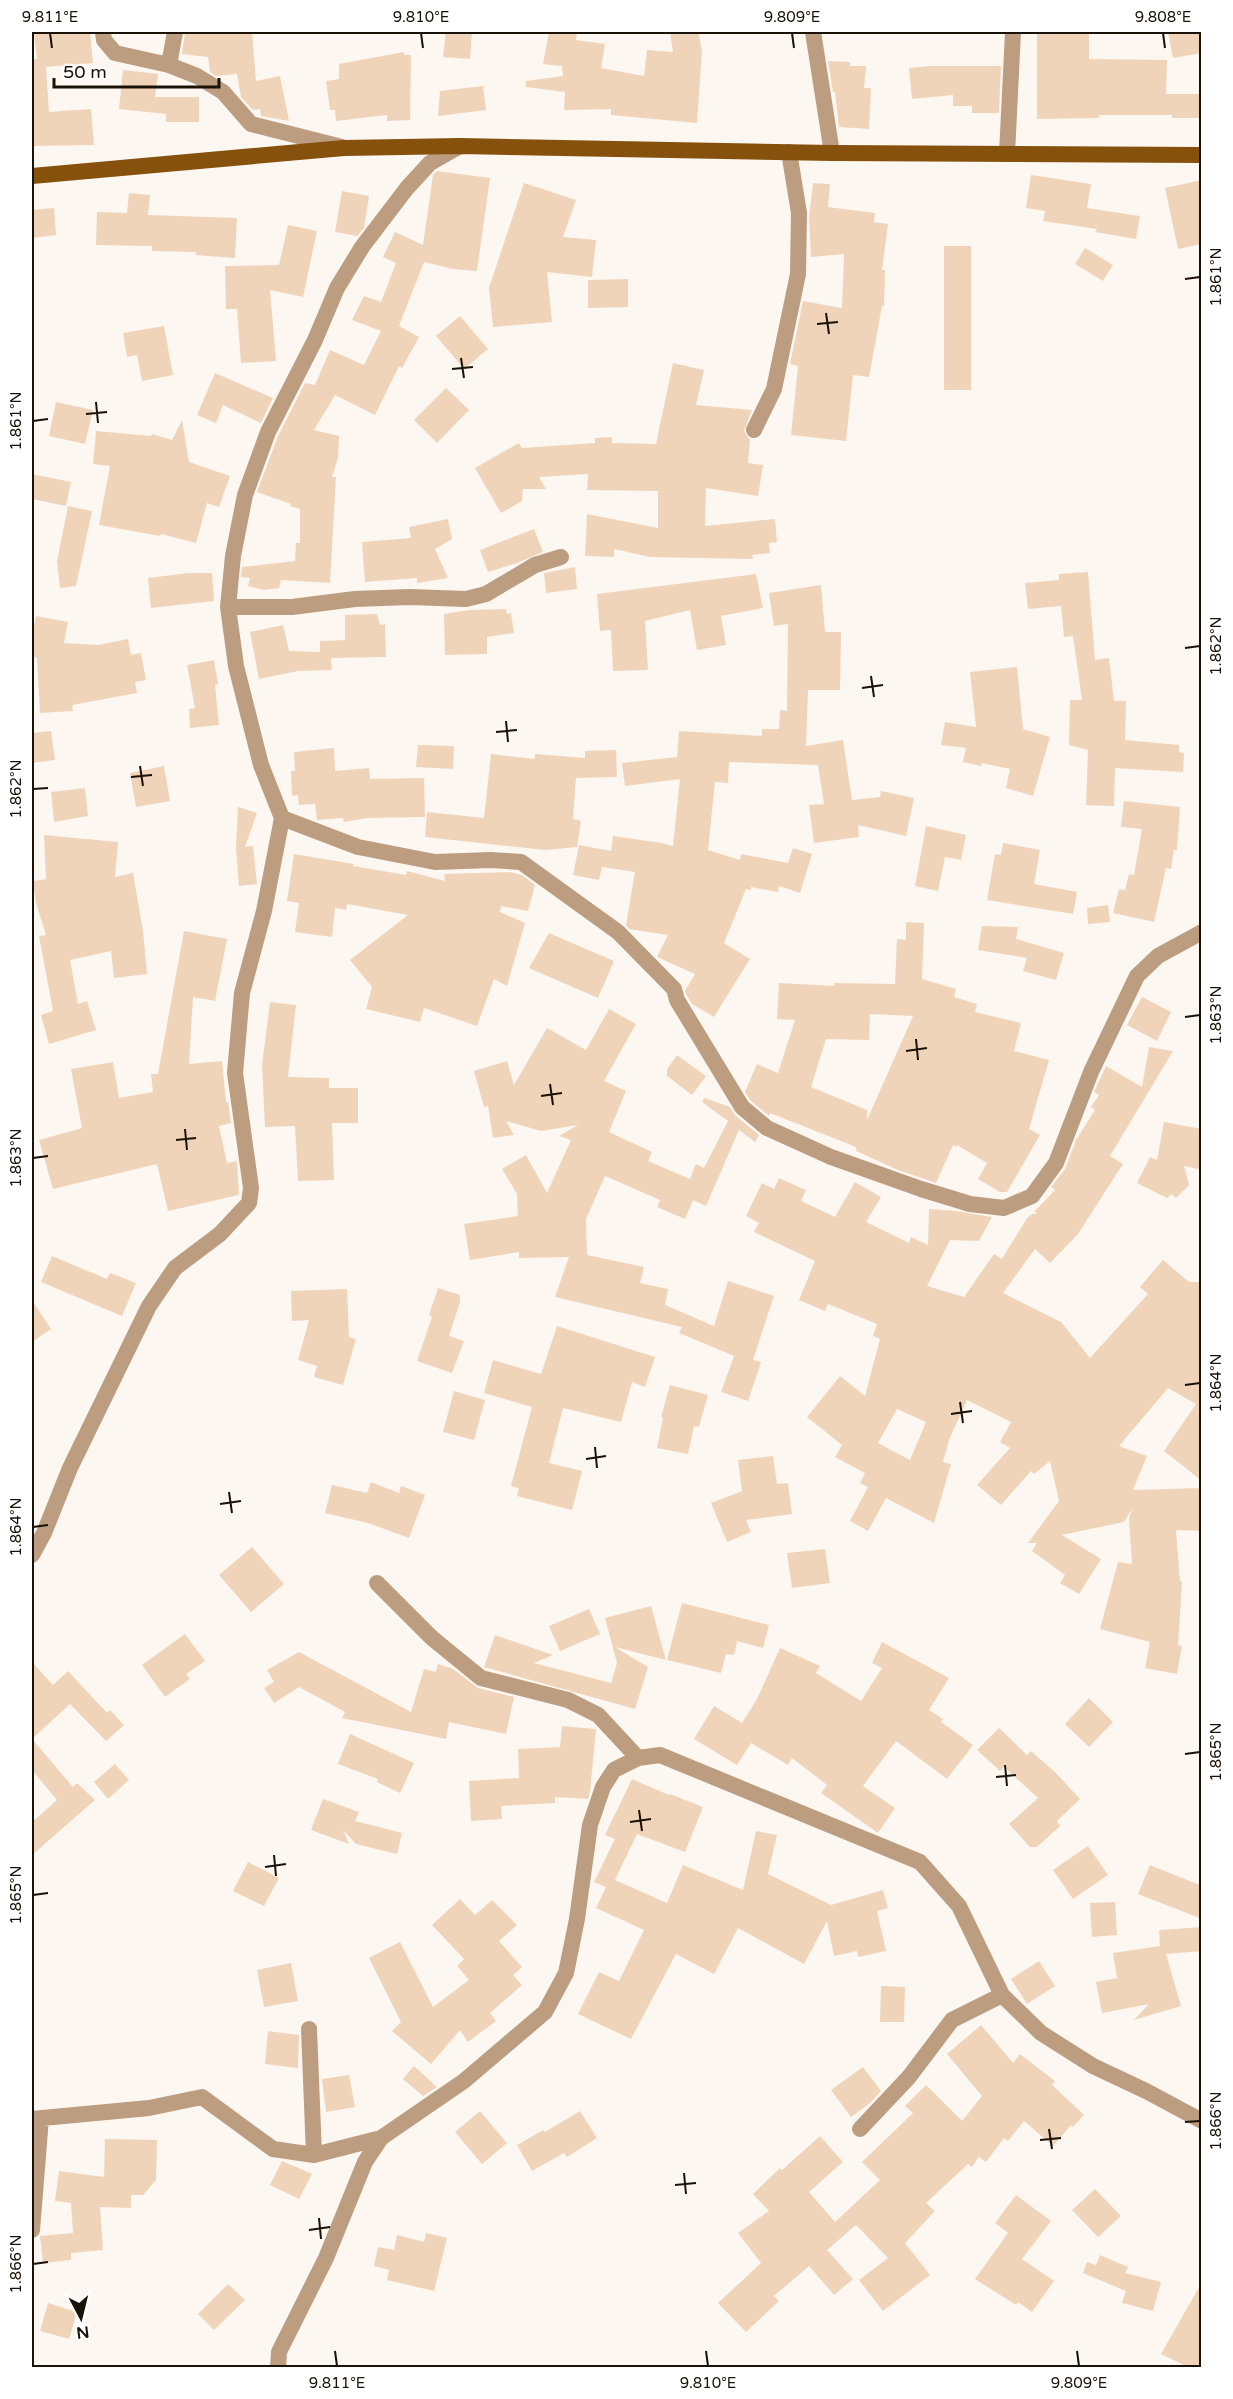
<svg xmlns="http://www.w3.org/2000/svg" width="1233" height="2399" font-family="'Varela Round',sans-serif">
	<rect width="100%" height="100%" fill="#fdf7f2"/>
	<path fill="#f0d4b9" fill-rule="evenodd" d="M61,32h29l3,31 -47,4 3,45 42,-3 3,36 -62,1v-87h5l-3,-25z
		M185,32h67l4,49 24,-5 9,45 -28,-5 -1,-7 -7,1 -12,-13 -4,-23 -21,2 -6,-4 -2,-15 -26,-3z
		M446,32h26l-2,27 -27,-2z
		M549,32h28l-1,8 29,4 -4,24 43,8 3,-26 26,2 -3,-20h28l4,19 -5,72 -86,-8v-6l-47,1 1,-18 -39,-5v-6l37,-5 -1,-10 -19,-2z
		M1037,32h52v27l78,1 -1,34h36v24h-30v-3h-73v3l-62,1z
		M1168,32h34v21l-29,5z
		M404,52v3h7l-1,65 -23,1v-6l-51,6 -1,-11h-5l-4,-29 13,-2v-15z
		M828,61l22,1v4h16l-2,22h7l-2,41 -30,-2 -4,-35h-2z
		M930,66h71l-2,47h-27v-7h-19v-11l-41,4 -3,-31z
		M123,70l35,4 -3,23h44v25h-33v-8l-47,-5z
		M483,86l3,24 -48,6 2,-25z
		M437,171l53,7 -13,93 -24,-2 -29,-7 -25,64 20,11 -17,31 -3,-2 -24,49 -40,-20 -21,35 25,6 -1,22 -6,19h4l-6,106 -49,-3 -2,8 -15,2 -16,-4 2,-8 -9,-1 1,-10 53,-6 1,-18h4v-34l-10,-3 1,-2 -34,-12 21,-56 27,-53 10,2 15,-35 34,15 17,-34 -29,-11 12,-24 17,6 15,-39 -13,-6 12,-25 28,13 10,-70z
		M1031,175l60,9 -4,24 53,8 -4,23 -41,-7 2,-3 -54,-8 2,-10 -19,-3z
		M1202,180v64l-24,5 -13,-61z
		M524,183l52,17 -13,37 33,3 -4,37 -45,-5 5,50 -59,5 -4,-39z
		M813,183l17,1 -2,23 47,6 -1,9 14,2 -6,46h3l-1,36h-2l-13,71 -16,-2 -7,66 -55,-6 7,-69 -8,-2 13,-63 39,7 2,-54 -33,3 -2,-40z
		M342,191l27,5 -5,32 -7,8 -22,-4z
		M129,193l21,2 -2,20 89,3 -2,40 -40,-3 1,-3 -44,-1v-5l-56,-1 1,-33 30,1z
		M54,208l2,27 -24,3v-28z
		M288,225l29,6 -14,66 -33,-7 6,71 -35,2 -4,-54h-11l-1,-43 54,-1z
		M944,246h27v144h-27z
		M1085,248l28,17 -10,16 -28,-17z
		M628,279v28l-40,1v-28z
		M460,316l28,33 -24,20 -28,-33z
		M164,326l9,49 -31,6 -5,-26 -10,2 -4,-24z
		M673,363l31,7 -8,35 56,5 -8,21 6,9 -2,23 15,2 -5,31 -52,-8 -1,38 70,-7 2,23 -8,1 1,10 -18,2 1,4 -103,-2 -36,-8v8l-29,-1 2,-42 71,14v-37l-71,-1 1,-16 -49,3 7,12h-23l-1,12 -21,12 -26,-45 44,-25 3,5 73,-5v-5l17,-1v6l44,1z
		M215,373l58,25 -12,25 -38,-18 -7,18 -19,-8z
		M446,388l23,22 -32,33 -23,-23z
		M56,402l37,8 -8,34 -36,-8z
		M182,420l7,42 41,14 -11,31 -12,-4 -11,40 -35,-9 -1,2 -61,-11 11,-59 -17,-2 3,-33 55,5 1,-2 20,6z
		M32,474l39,8 -5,24 -34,-7z
		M68,506l24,5 -16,75 -16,2 -3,-27z
		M448,519l4,20 -17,10 13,29 -31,5v-5l-52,4 -3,-40 49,-4 -2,-11z
		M534,529l9,23 -26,11 -29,9 -8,-22z
		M575,567l2,22 -31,4 -2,-20z
		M1088,572l7,88 14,-2 5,43h12l-1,39 54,5v7l5,1 -1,19 -68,-4 -1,38 -28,-1 2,-55 -19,-5 1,-45h12l-9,-64 -9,1 -3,-31 -33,3 -3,-26 34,-3v-6z
		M188,573h24l2,28 -63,7 -3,-30z
		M756,574l7,34 -42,8 5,29 -29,5 -7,-40 -45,11 3,49 -35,1 -2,-41 -11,1 -3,-37z
		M821,585l4,47h16l-1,58h-32l-2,56 37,-6 9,60 28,-3 1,-6 33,7 -8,38 -48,-11 1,12 -45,6 -5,-38 15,-1 -6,-39 -89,-3 -1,21 -13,-1 -7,68 32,10 1,-6 47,9 5,-15 19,6 -12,39 -21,-7 -1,6 -27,-5v3l-5,-1 -22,54 26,16 -36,58 -22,-13 -5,-8 -2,-5 10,-17 -38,-17 11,-22 -39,-6 -3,-4 9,-53 -33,-5 -3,13 -26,-5 6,-30 32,6 2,-15 49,7 11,3 7,-67 -55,7 -3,-23 55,-6 2,-26 83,5v-7h17l1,-19 7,1 1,-87 -14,2 -5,-33z
		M506,609l1,5 4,-1 3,20 -27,4v17l-42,1 -1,-41 26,-4z
		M377,614l3,11 5,-1 1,33 -55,1 1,12 -34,1 -39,8 -9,-47 33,-7 6,26 31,1v-11l25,-1v-25z
		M36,616l32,6 -4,21 34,2 30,-6 3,16 10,-2 5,27 -11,2 2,11 -65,12 1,6 -33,2 -3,-55 -5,-2v-18z
		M214,660l4,24 -3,1 4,40 -29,3 -1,-19 6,-1 -8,-43z
		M1017,667l6,62 27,8 -17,59 -27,-8 4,-19 -28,-6 -1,3 -18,-4 3,-14 -25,-3 4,-23 31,5 -6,-55z
		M51,731l4,29 -23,3v-30z
		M418,745l36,1 -1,23 -37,-2z
		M334,748l1,23 34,-3 1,11 54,-1 1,39 -58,1 -23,4 -1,-4 -26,2 -2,-16 -16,1 -1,-10 -6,1 -1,-25h4l-1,-19z
		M616,750l1,27 -41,1 -3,41 8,2 -4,26 -31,3 -121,-13 2,-25 57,6 7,-64 44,5v-5l50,4v-7z
		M164,766l6,35 -34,6 -6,-34z
		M85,788l3,28 -34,6 -3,-30z
		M1124,801l56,6 -3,43h-3l-3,19 -5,-1 -12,54 -41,-9 6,-24 6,1 4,-16 5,1 8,-46 -21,-2z
		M238,807l19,6 -12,34 8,-1 4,38 -18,2 -3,-38z
		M926,826l40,9 -5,25 -16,-3 -7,34 -23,-5z
		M44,835l74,7 -3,35 18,-4 10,58 4,43 -33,4 -3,-27 -41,9 8,44 9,-3 9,29 -47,14 -8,-29 12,-4 -14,-75 7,-1 -10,-32 -3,-22 13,-2z
		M1003,843l37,7 -6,34 43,8 -4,22 -86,-14 8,-46 6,1z
		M294,854l60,10 -1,2 53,9 1,-4 38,10 -1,-7 65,-2 13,3 13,10 -7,26 -27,-5 -1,6 25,11 -18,63 -13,-7 -17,47 -53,-18 -4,14 -54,-13 6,-22 -22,-27 58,-45 -61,-11 -1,6 -11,-2 -3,29 -37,-5 4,-29 -12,-2z
		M1108,905l2,17 -22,2 -1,-16z
		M906,922l18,1 -2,56 34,10 -2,8 23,7 -2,8 46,11 -7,28 35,9 -20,69 11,6 -33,57h-7l-22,-13 9,-16 -30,-18 -1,2 -3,-2 -17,38 -38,-13 -42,-19v-4l-86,-34 -1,3 -19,-16 -5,-8 12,-28 21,9 17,-53 -18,-1 2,-36 55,3v-3l61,1 2,-45 9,1zM870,1014l43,2 -46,104v-10l-56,-23 15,-48 43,1z
		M982,926l36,1 -2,12 48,14 -8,27 -33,-9 4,-13 -49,-8z
		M184,931l43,8 -12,62 -22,-4 -4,67 33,-3 4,41h2l3,21 -12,3 8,37 10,-2 2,34 -71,16 -11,-47 -104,25 -14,-49 43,-12 -11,-59 42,-7 6,36 34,-6 -2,-18h7z
		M549,933l65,28 -16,37 -69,-30z
		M1142,997l29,15 -14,29 -30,-16z
		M270,1002l26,3 -8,72 41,1v10h29v35h-26l2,57 -36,1 -3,-55 -30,1 -3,-62z
		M609,1009l27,15 -32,57 22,10 -17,41 43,20 -4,9 42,18 6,-15 8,4 24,-47 -26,-19 2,-4 26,9 5,8 24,20 -4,7 -16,-12 -33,76 -13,-6 -8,19 -28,-12 3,-7 -55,-24 -19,43 1,36 57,12 -4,16 28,6 -3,16 49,21 14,-45 46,15 -21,64 8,2 -13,39 -27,-9 13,-36 -55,-23 3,-6 -127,-30 14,-40 -50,1v-6l-49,8 -6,-36 54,-8 -1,-22 -15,-25 24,-14 21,38 24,-53 -12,-4 19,-11 -37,6 -35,-10 8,14 -21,3 -5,-32 -4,1 -10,-36 33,-10 7,24 33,-57 39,22z
		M1149,1047l24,4 -63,105 13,8 -45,70 -28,29 -15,-14 -32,44 58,29 29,36 58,-64 -8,-7 23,-27 26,22h13v199l-38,-30 32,-47 -28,-16 -49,58 28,10 -14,34 69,-2v43l-26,-1 4,51 2,1 -4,63 4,1 -5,28 -32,-6 5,-26 -50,-13 18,-67 14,2 -3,-45 3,-10 -8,13 -62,13 39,24 -22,35 -19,-11 5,-8 -33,-24 5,-8h-9l31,-42 -9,-40 -16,13 -3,-3 -30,34 -24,-20 33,-37 -10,-6 11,-20 -44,-22 -18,40 -6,22 8,2 -17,59 -48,-25 -18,33 -18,-10 18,-34 -8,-4 5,-10 -30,-16 7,-12 -35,-28 33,-41 25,20 15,-57 -7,-3 4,-12 -49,-20 -3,7 -26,-11 16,-39 -61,-29 5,-9 -13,-7 16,-33 12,6 5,-11 27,12 -5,11 34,16 20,-35 26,15 -15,25 43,21 2,-6 17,8 1,-36 27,2 36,6 -13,24 -29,-1 -23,46 37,11 30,-43 8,5 25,-41 5,-4h6l-4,-2 21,-22 -4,-3 14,-18 11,-29 19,-30 -4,-3 8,-12 -5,-3 12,-26 36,21zM897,1409l29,13 -16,38 -32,-17z
		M677,1055l29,21 -14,19 -25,-19v-7z
		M1164,1122l38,7v41l-18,-4 5,19 -13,13 -4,-4 -5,4 -30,-15 13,-26 7,3z
		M52,1256l55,23 3,-6 26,10 -14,33 -81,-34z
		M438,1288l22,7v7l-11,34 15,5 -12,32 -35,-12 15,-44 -3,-2z
		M347,1289l2,48 7,2 -13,46 -29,-8 3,-11 -19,-6 11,-40 -17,1 -1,-30z
		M32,1300l19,29 -19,13z
		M557,1326l98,31 -10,30 -13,-5 -11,40 -58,-14 -14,55 33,8 -10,39 -55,-14 2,-8 -8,-2 21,-79 -48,-14 9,-33 48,14z
		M670,1385l38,10 -9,32 -5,-1 -6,28 -31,-6 6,-30 -2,-1z
		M454,1391l31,9 -11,40 -31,-8z
		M773,1456l4,28 11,-1 4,31 -46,6 5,12 -24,10 -16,-39 31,-12 -4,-31z
		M371,1482l28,11 2,-7 24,9 -16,43 -41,-15 -43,-10 7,-28 35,8z
		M252,1547l32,37 -33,28 -32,-37z
		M825,1549l5,34 -38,5 -5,-35z
		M682,1603l87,22 -6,23 -26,-7 -3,14 -8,-1 -5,19 -54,-13z
		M651,1606l15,54 -51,-13 33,20 -13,42 -151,-42 11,-32 58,20 -19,8 77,20 6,-20 -12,-45z
		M589,1609l11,25 -40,17 -11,-25z
		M185,1634l20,27 -19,13 4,5 -25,18 -23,-32z
		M882,1642l67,36 -20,32 14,9 -2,3 32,23 -26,34 -51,-38 -33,45 32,22 -17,25 -57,-40 6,-8 -35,-27 -4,7 -37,-22 -14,22 -43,-26 20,-33 28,17 15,-24 23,-51 40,18 -4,7 45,28 21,-33 -10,-5z
		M299,1652l112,60 13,-43 12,3 2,-8 15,5 25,19 36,9 -8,37 -57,-12 -3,17 -104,-21 3,-6 -46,-25 -25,16 -10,-15 10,-6 -7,-12z
		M32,1662l21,23 15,-14 39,42 3,-3 14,15 -18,16 -36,-37 -38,35 41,48 4,-4 18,17 -63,55v-33l25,-22 -25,-30z
		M1089,1698l24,24 -24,25 -24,-23z
		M562,1726l34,3 -6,63 -2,7 -33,-2v6l-54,3 1,13 -31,2 -2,-40 50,-3 -1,-29 42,-2z
		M999,1728l28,27 4,-4 24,21 25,27 -23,22 3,5 -23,21h-7l-21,-23 29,-26 -34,-31 -4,4 -23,-21z
		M350,1734l64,29 -14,30 -23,-11 1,-3 -40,-15z
		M115,1764l14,16 -21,19 -14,-17z
		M632,1779l37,16 1,-1 33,13 -18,45 -48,-18 -22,46 52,23 16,-38 60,25 13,-59 21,4 -9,39 63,31 52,-15 5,18 -11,3 9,40 -28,6 -1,-6 -23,5 -7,-35 -23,43 -66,-36 -24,46 -38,-20 -45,85 -53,-25 21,-42 20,9 25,-51 -48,-22 10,-21 -12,-5 21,-43 -10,-4z
		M323,1799l36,13 -4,9 47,12 -5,21 -41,-10 -13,-14 6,14 -38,-14z
		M1088,1846l20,29 -35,24 -20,-29z
		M248,1862l31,16 -15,28 -31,-15z
		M1150,1865l52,21v33l-64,-25z
		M460,1899l15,16 17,-15 25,25 -18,16 23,26 -9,8 9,10 -32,28 6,8 -28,21 -8,-12 -29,34 -39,-33 9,-9 -32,-64 31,-16 33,65 36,-27 -12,-14 7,-7 -32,-34z
		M1115,1902l2,33 -25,2 -2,-34z
		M1202,1927v24l-36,3 15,52 -47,14 15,-16 -47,9 -6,-31 21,-4 -4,-25 47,-7 -1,-16z
		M1039,1961l16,25 -28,18 -16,-25z
		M291,1963l7,38 -34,6 -7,-37z
		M881,1986l24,1 -1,35h-24z
		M981,2025l32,38 7,-9 35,27 -3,4 32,30 -11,12 -2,-2 -18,21 -29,-25 -16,20 -4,-3 -18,24 -7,-5 -7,10 -4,-3 -42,39 9,8 -30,32 25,32 -47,36 -24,-31 29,-22 -32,-33 -29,25 26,29 -19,16 -25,-29 -35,30 5,5 -33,31 -28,-29 43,-40 -23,-30 31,-22 -16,-17 27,-26 2,2 38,-34 23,26 -34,30 26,30 45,-42 -18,-18 51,-49 -8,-7 21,-21 36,36 20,-25 -35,-42z
		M268,2031l31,4 -1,33 -33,-4z
		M414,2066l23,21 -14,9 -20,-17z
		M863,2067l18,24 -12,13 -18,13 -20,-27z
		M349,2075l6,32 -29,5 -4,-33z
		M480,2111l27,32 -25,21 -27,-32z
		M580,2111l17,27 -30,19 -3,-4 -32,18 -15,-26 26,-15 2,2z
		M105,2139l52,1 -1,40 -13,15h-12v13l-31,-1 3,43 -32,3v7l-28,3 -3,-27 33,-3 -2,-30 -16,-2 4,-30 45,6z
		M282,2161l30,13 -13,25 -29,-14z
		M1095,2189l26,27 -23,21 -26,-27z
		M1016,2195l35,26 -29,38 32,22 -22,31 -14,-10 -2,3 -41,-26 33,-46 -13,-10z
		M426,2233l21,5 -13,53 -47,-11 2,-10 -15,-4 4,-19 16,3 3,-15 27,7z
		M1100,2255l28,12 -3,6 36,9 -8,29 -31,-8 4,-12 -43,-18 4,-11 9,3z
		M1202,2282v85h-14l-27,-13z
		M228,2284l17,16 -31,30 -16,-16z
		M48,2303l29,9 -8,27 -29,-8z"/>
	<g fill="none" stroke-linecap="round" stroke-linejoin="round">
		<path stroke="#bc9d80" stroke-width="16" d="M103,32l1,8 11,13 54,12 28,11 26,16 28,32 91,23
			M813,32l19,121
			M169,65l6,-33
			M1007,154l6,-122
			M754,430l20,-41 24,-115 1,-61 -10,-61
			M228,607h64l63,-8 55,-2 56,2 20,-5 49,-29 26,-8
			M282,818l76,29 77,15 56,-2 30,2 97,70 56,57 3,11 65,107 25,21 64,29 90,32 49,15 34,4 28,-12 24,-33 35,-91 46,-96 21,-20 44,-24
			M32,1555l12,-22 26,-65 79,-162 26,-38 45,-34 29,-31 2,-15 -16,-115 7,-80 22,-82 18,-93 -21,-53 -25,-99 -8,-59 5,-51 12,-61 23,-63 47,-92 22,-52 25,-41 45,-59 23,-25 30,-17
			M377,1583l55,55 49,40 87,22 30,15 40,43
			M309,2029l5,126
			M32,2119l117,-11 53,-11 71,52 41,6 67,-17
			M860,2129l49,-52 43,-57 50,-25
			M32,2230l9,-112
			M278,2368l1,-16 47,-94 39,-96 16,-24 83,-57 81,-69 21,-39 11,-54 13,-94 13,-38 11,-17 24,-12 22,-3 260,107 39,44 43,89 39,38 52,33 53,25 56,30"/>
		<path stroke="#85510c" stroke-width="16" d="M32,176l312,-28 116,-2 372,7 370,2"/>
	</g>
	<path fill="none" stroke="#1a1107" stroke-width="2" d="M50,33l2,15M421,33l2,15M792,33l2,15M1163,33l2,15M1185,279l15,-2M826,313l3,21M817,324l21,-2M461,358l3,20M452,369l21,-2M96,402l2,21M86,414l21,-2M33,421l15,-2M1185,648l15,-2M871,676l3,21M862,688l21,-3M506,721l2,21M496,732l21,-2M140,766l3,20M131,777l21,-2M33,789l15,-1M1185,1017l15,-2M916,1039l2,21M906,1051l21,-3M550,1084l3,21M541,1096l21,-3M185,1129l2,21M176,1140l20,-2M33,1158l15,-2M1185,1385l15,-2M960,1402l3,21M951,1414l21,-3M595,1447l2,21M586,1459l20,-3M229,1492l3,21M220,1504l21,-3M33,1527l15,-2M1185,1754l15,-2M1005,1765l2,21M996,1777l20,-2M639,1810l3,21M630,1822l21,-3M274,1855l2,21M265,1867l21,-3M33,1895l15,-2M1185,2122l15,-1M1049,2129l3,20M1040,2140l21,-2M684,2173l2,21M675,2185l21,-2M319,2218l2,21M309,2230l21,-3M33,2264l15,-2M335,2351l2,15M706,2351l2,15M1077,2351l2,15"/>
	<rect width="1233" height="2399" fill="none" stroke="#ffffff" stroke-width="66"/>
	<g transform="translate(81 2318) rotate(173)" stroke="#ffffff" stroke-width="4.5" paint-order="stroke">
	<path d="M0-4.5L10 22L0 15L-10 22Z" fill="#1a1107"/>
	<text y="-9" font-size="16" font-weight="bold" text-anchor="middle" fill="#1a1107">N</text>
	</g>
	<path d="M54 78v9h165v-9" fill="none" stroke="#1a1107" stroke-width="3"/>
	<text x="63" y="78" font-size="18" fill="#1a1107" stroke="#ffffff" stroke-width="4.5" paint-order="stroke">50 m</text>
	<rect x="33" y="33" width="1167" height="2333" fill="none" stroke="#1a1107" stroke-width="2"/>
	<g font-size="15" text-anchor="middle" fill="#1a1107">
		<text x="50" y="22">9.811°E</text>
		<text x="421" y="22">9.810°E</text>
		<text x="792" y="22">9.809°E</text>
		<text x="1163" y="22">9.808°E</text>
		<text transform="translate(1216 277) rotate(-90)" y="5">1.861°N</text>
		<text transform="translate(16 421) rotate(-90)" y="5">1.861°N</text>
		<text transform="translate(1216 646) rotate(-90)" y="5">1.862°N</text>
		<text transform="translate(16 789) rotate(-90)" y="5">1.862°N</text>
		<text transform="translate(1216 1015) rotate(-90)" y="5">1.863°N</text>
		<text transform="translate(16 1158) rotate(-90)" y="5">1.863°N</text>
		<text transform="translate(1216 1383) rotate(-90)" y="5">1.864°N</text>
		<text transform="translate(16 1527) rotate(-90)" y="5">1.864°N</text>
		<text transform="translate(1216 1752) rotate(-90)" y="5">1.865°N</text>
		<text transform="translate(16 1895) rotate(-90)" y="5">1.865°N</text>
		<text transform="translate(1216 2121) rotate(-90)" y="5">1.866°N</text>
		<text transform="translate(16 2264) rotate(-90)" y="5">1.866°N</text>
		<text x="337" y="2388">9.811°E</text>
		<text x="708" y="2388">9.810°E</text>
		<text x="1079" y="2388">9.809°E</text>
	</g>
</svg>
